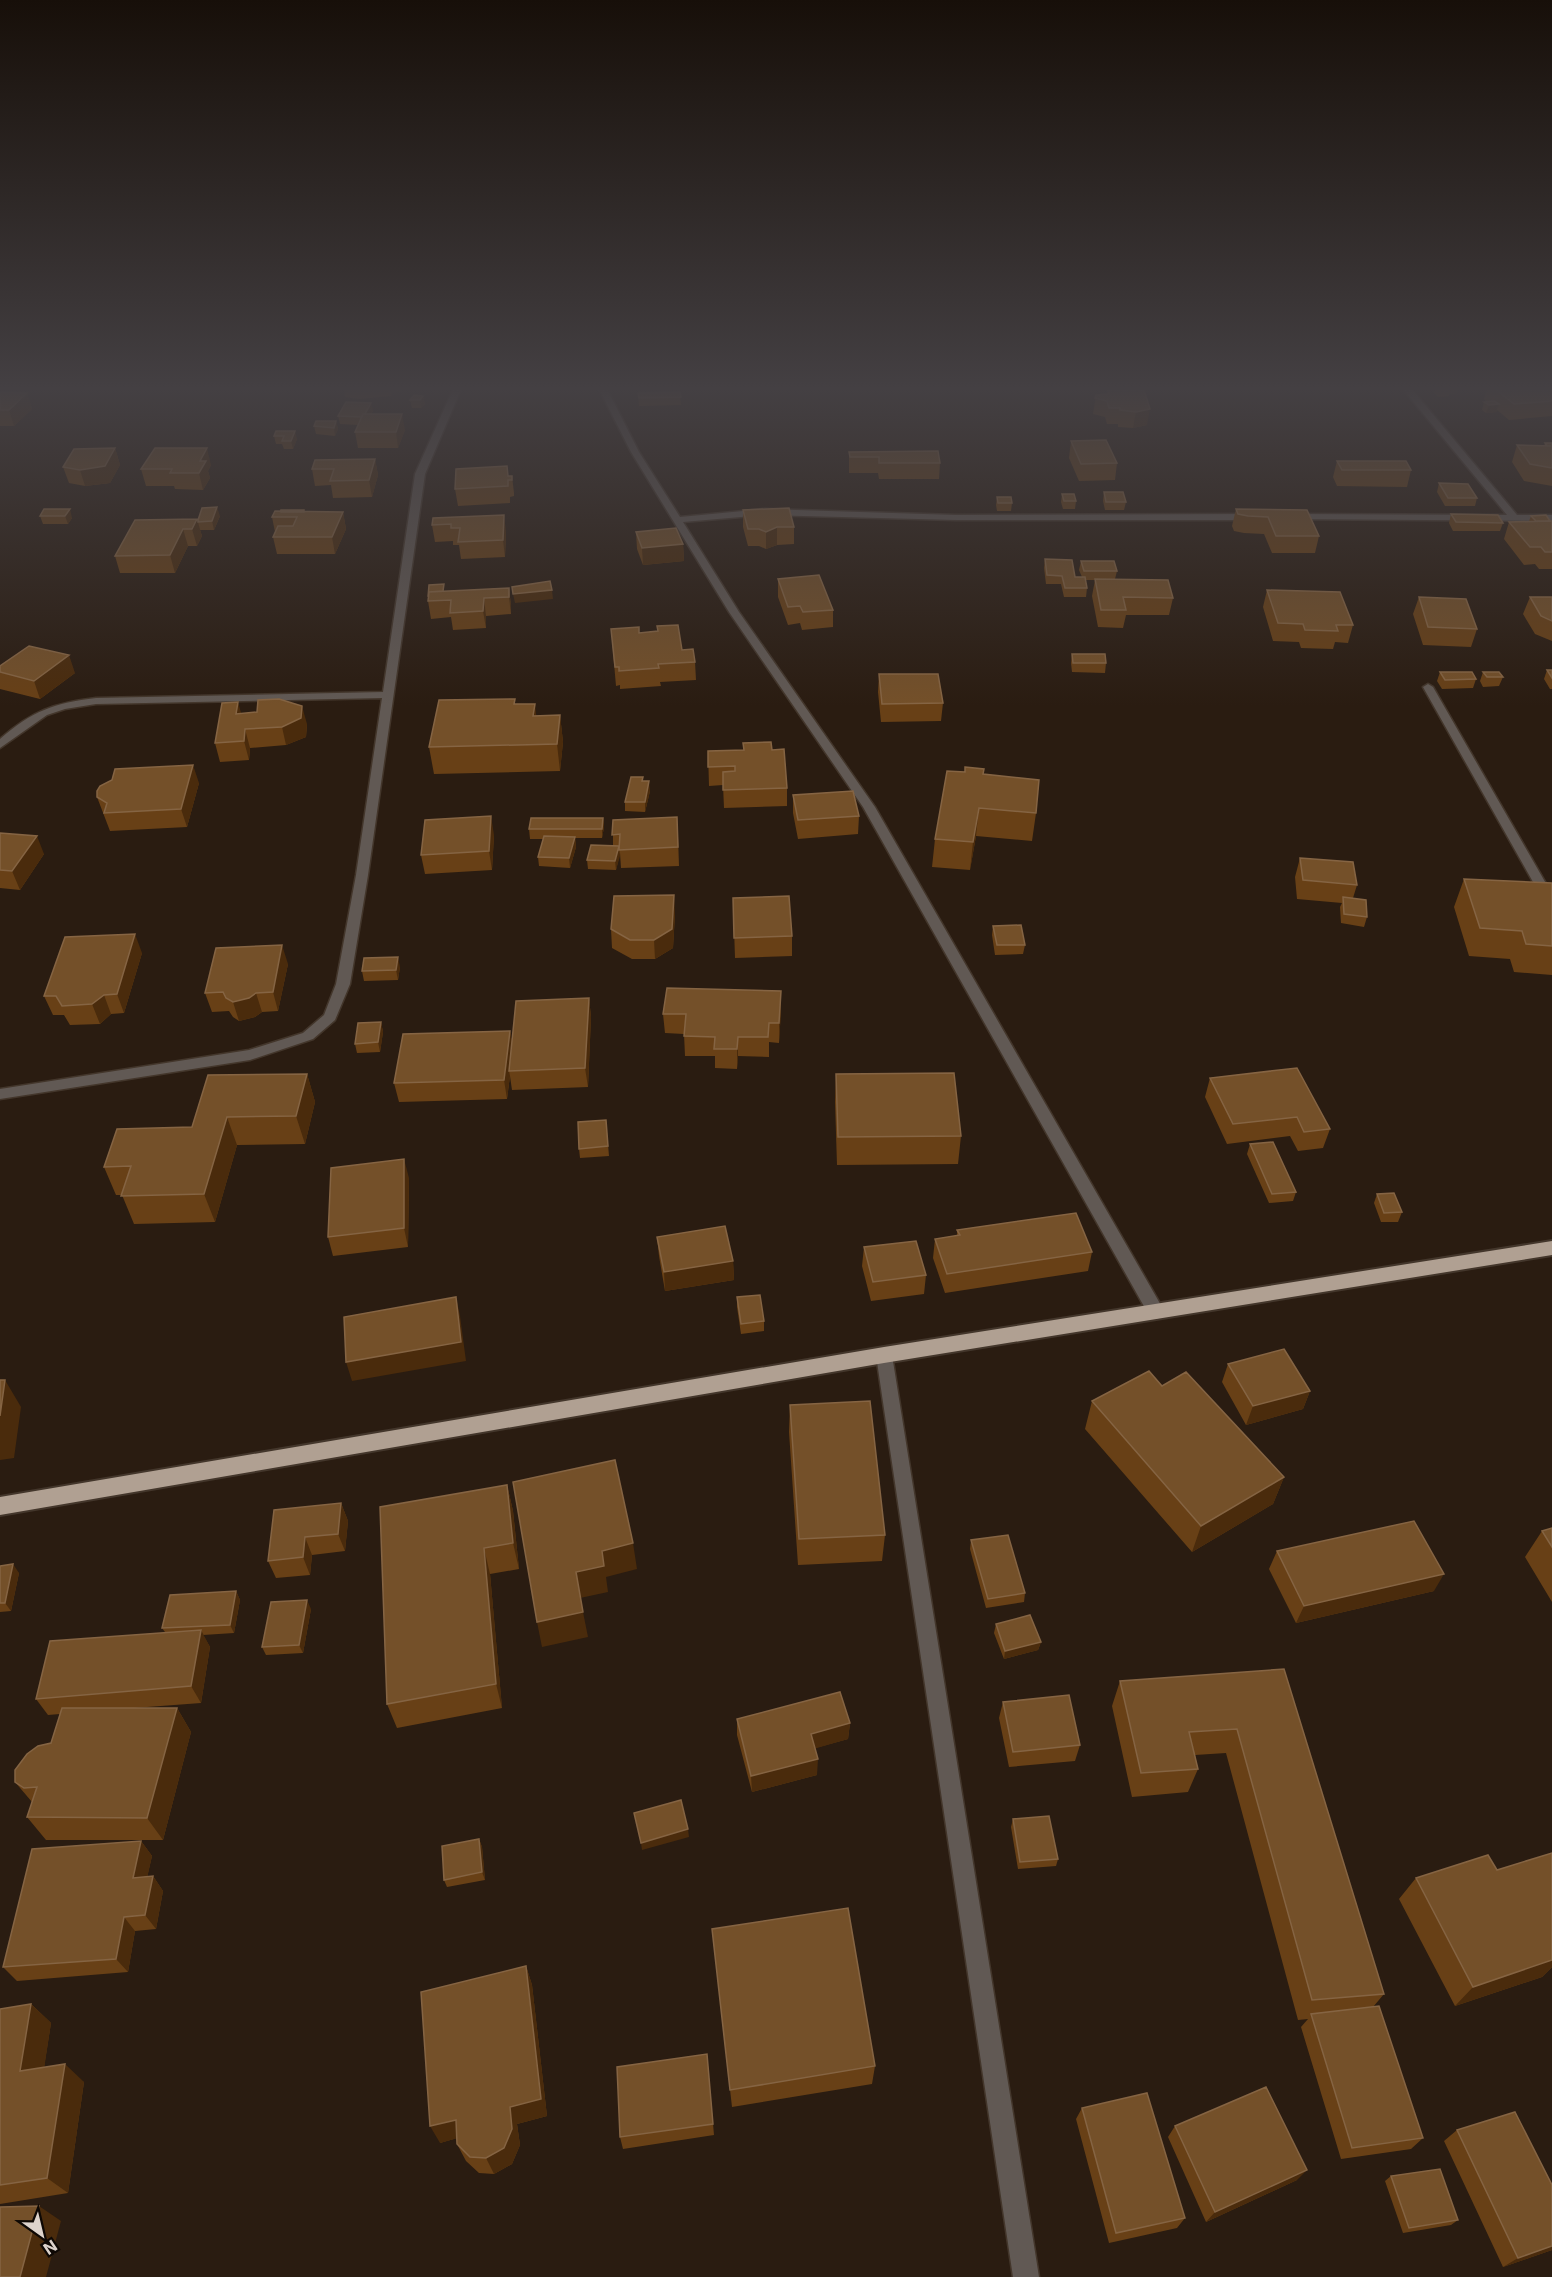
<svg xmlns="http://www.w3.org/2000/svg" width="1552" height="2277" font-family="Inter,sans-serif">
	<rect width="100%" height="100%" fill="#2a1c11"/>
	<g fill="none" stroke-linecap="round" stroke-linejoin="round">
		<defs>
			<path id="minor" d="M454,387h8l-37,87 -57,401 -18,109 -15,36 -22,19 -63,21 -250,39v-10l249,-39 54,-17 21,-18 12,-31 20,-109 26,-177 -286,6 -31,5 -18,6 -47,33v-9c32,-28 54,-36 96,-41l287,-6 32,-218z
				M598,387h8l33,65 41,65 85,-8 191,6 299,-1 5,3 -5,3h-299l-191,-5 -82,7 56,90 136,195 287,500 2,5 -2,5 -6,2 -6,-2 -287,-510 -134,-195 -98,-160z
				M1401,387h9l107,128h35v6l-264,-2 -2,-2 5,-3 216,1z
				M1428,684l5,3 119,207v15l-6,-4 -123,-218z
				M884,1348l6,2 2,5 147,922h-26l-137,-922 2,-5z"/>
			<path id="trunk" d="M1552,1241v14l-668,108 -884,152v-18l884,-150z"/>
		</defs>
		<use href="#minor" stroke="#43362b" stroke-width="3"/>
		<use href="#trunk" stroke="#43362b" stroke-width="4"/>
		<use href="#minor" fill="#615954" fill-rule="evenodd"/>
		<use href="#trunk" fill="#b0a092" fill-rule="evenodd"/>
	</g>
	<path fill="#684016" d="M344,387h58v1l-1,3 -8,2 -2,3 -32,3 -14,-2z
		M1436,387h22l-1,6 -8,1v2l-11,1 -4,-4z
		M1487,387h61l4,3v26l-43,4 -12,-10 -1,2 -10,1 -4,-3 2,-8h3l-3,-3z
		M1108,390h36l3,35 -14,3 -15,-1v-3h-11l-2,-7 -12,-3 3,-19 11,-1z
		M0,392l27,1 5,16 -18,17h-14z
		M680,392l1,13 -42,1 -1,-13z
		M423,396l2,8 -4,4h-9l-2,-8z
		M373,411l-2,3 34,16 -7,18h-40l-3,-16 3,-7 -18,-1 -2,-8z
		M336,421l2,8 -3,7 -19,-2 -2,-8z
		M276,431l21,8 -4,10h-9l-2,-5h-6l-2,-8z
		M1071,441l46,22 -2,17 -36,1 -10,-23z
		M1545,443h7v43l-28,-5 -12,-19 5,-17 27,1z
		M115,448l5,17 -10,18 -25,3 -16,-3 -6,-16z
		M849,452l91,11 -1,16h-60l-1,-6h-29z
		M375,459l3,16 -6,22 -39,1 -2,-13 -16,1 -3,-17z
		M1337,461l74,9 -4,17 -70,-1 -4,-9z
		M211,465l-3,6 2,7 -7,12 -28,-1 -1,-3h-28l-5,-17z
		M508,476h4l2,17v3l-4,1v6l-52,3 -3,-17z
		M1439,483l38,15 -2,8h-30l-8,-14z
		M1104,492l22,10 -2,8h-19l-2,-9z
		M1062,494l14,7 -1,8h-12l-2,-7z
		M997,497l15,6 -1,8h-14l-1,-6z
		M44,509l28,9 -4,6h-25l-3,-8z
		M1236,509l71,1 12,26 -4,17h-43l-8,-19 -20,-1 -10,-2 -2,-5z
		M304,510l1,2h38l3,17 -11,25h-58l-4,-17 2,-5 -3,-15z
		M743,510l51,17v17l-17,1 -11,4 -7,-3h-11l-5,-19z
		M1451,514l52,9 -3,8h-47l-4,-8z
		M220,516l-6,14h-14l2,6 -5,10h-9l-13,27h-55l-5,-17 82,-37z
		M1531,516l21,5v48h-13l-4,-5 -11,1 -20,-26 5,-17 20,-1z
		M433,518l73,14 -1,25 -44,2 -2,-14h-6v-4l-18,1 -3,-17z
		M636,532l47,12 1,17 -41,4 -6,-16z
		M1045,559l30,18h7l-3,-7 2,-9 36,10 -2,8 58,19 -4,17h-43l-3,13 -25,-1 -6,-31 3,-16h-10l2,8 -1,9h-22l-3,-13h-15l-2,-16z
		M778,579l55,31v17l-31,3 -2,-7 -12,2 -10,-28z
		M509,588l2,18v8l-25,2v12l-33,2 -2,-13 -20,2 -3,-18 17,-10z
		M1267,590l86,35 -5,18 -13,-1 -2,7 -32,-1 -2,-6 -26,-1 -10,-34z
		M1419,597l58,32 -6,18 -48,-2 -10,-31z
		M1530,597h22v44l-17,-7 -12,-20z
		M611,629l28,4 43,17 13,12 1,18 -36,2 1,4 -41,3v-4l-4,1z
		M1072,654l34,9 -1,10 -33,-1 -1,-9z
		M0,666l75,7 -35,26 -40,-10z
		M1547,670h5v19h-2l-6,-10z
		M1440,672l36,7 -3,9 -31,1 -5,-8z
		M1483,672l20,5 -4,9 -16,1 -3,-6z
		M879,674l64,29 -2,18 -60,1 -3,-30z
		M515,699v5l21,12 24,-1 3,27 -3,29 -126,3 -5,-27z
		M241,713l66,11 -1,13 -20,8 -36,3 -1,12 -29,2 -5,-19z
		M772,750l15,38v18l-63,2 -1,-23 -14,1 -1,-35z
		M983,774l53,39 -4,28 -56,-5 -6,34 -38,-3 3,-28z
		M643,777v4l7,10 -5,21 -20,-1v-9z
		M199,783l-12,44 -77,4 -13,-34z
		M793,795l66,21 -1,18 -60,5 -5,-26z
		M603,818l1,9 -2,11h-27l1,9 -6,21 -31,-2 -1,-9 5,-18h-13l-1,-10z
		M613,820l65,16 1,30 -58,2 -1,-15 -4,17 -28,-1 -1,-9 26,-14z
		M0,833l44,21 -24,36 -20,-2z
		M494,835l-2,35 -67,4 -4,-19z
		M1300,858l57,27 -4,13 14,19 -3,10 -23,-4 -1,-16 2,-4 -45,-4 -2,-22z
		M1464,879l88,4v92l-38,-3 -4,-13 -41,-3 -15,-49z
		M733,898l59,38v20l-57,2z
		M675,914l-2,34 -18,11h-23l-20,-11 -1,-19z
		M993,926l32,19 -2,9 -28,1 -3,-20z
		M142,953l-18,60 -13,1 -11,10 -30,1 -6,-10h-11l-9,-19z
		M288,964l-10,47 -16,1 -7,5 -16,4 -6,-4 -4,-6 -17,1 -7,-19z
		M400,967l-2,13 -34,1 -2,-10z
		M781,991v19l-2,33 -10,-1v15l-31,-1 -1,13 -22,-1v-12h-30l-1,-22 -19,-1 -2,-19z
		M589,998l2,19 -3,70 -76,3 -2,-14 -3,23 -108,3 -5,-19 116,-52 2,12z
		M381,1022l2,10 -3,20 -23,1 -2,-9z
		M307,1074l8,28 -10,42 -68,1 -22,77 -81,2 -12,-29h-6l-12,-28 88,-40z
		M836,1074l125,62 -3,28 -121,1 -2,-63z
		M1210,1078l120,51 -7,19 -25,3 -8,-15 -63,8 -22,-47z
		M606,1120l3,36 -29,2 -1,-9z
		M1250,1144l46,48 -3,9 -24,2 -22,-49z
		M409,1178l-1,69 -75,9 -5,-19z
		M1377,1194l25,18 -4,10h-17l-7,-19z
		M957,1230l135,22 -4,19 -143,22 -12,-35 2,-19 22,-3z
		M657,1237l76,24 1,19 -69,11 -6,-35z
		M864,1247l62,28 -2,19 -53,7 -9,-35z
		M737,1297l27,24v10l-23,3 -4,-27z
		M1228,1364l82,27 -7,18 -57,16 -24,-43z
		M1162,1386l122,91 -11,27 -81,48 -107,-123 7,-28z
		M790,1405l95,130 -3,26 -84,4 -9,-133z
		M507,1485l6,26 6,58 -29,5 12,134 -105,20 -10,-24z
		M341,1503l7,18 -3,30 -33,4 -2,20 -34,3 -8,-17z
		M1552,1528v74l-27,-45 17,-26z
		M971,1540l54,53 -1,9 -38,6 -16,-59z
		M1277,1551l157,40 -138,32 -27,-54z
		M0,1566l19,7 -8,38 -11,1z
		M236,1591l4,9 -6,33 -31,2 7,12 -9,56 -67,5h43l14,24 -28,108h-117l-19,-23 5,-15 -17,-20 36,-39 9,-29 -12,1 -12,-16 129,-67 -3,-4z
		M311,1609l-8,44 -37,2 -4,-8z
		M996,1624l45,18 -3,8 -34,9 -10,-26z
		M1284,1669l100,325 -11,13 50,131 -12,11 -70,10 -40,-132 7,-8 -10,1 -72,-267 -31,2 3,14 -10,23 -56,5 -20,-91 8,-25z
		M1003,1702l77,43 -5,16 -66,6 -10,-49z
		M737,1719l113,4 -2,16 -33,9 2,27 -65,17 -15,-57z
		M1013,1819l45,40 -2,7 -38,3 -7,-42z
		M479,1839l3,8 3,33 -38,7 -3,-7z
		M141,1841l11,15 -5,21 6,-1 10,15 -7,38 -21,2 -7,41 -111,9 -14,-14z
		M1552,1853v114l-10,10 -87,29 -56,-107 17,-21 81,-8z
		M712,1929l163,137 -3,18 -140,23z
		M526,1966l6,19 15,131 -30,8 3,21 -8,19 -18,10 -15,-1 -13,-12 -9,-17v-6l-17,5z
		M31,2004l20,19 -7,44 40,15 -16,111 -68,11v-195z
		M707,2054l7,81 -91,14 -3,-12z
		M1082,2108l103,110 -8,10 -68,15 -33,-124z
		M1175,2126l122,54 -91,42 -38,-85z
		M1457,2130l95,55v65l-49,17 -59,-126z
		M1391,2176l67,44 -7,5 -48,8 -18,-52z"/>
	<path fill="#4a2b0c" d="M390,387h12v1l-1,3 -8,2 -2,3z
		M1450,387h8l-1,6 -8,1 2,-6z
		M27,393l5,16 -18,17 -5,-16z
		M423,396l2,8 -4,4 -1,-8z
		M371,403l2,8 -8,14 -1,-8z
		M1499,404l-3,8 -10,1 3,-8z
		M1150,409l-3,16 -14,3 3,-16z
		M402,414l3,16 -7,18 -2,-16z
		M336,421l2,8 -3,7 -1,-8z
		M295,431l2,8 -4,10 -2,-8z
		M115,448l5,17 -10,18 -25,3 -5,-16z
		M207,448l4,17 -3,6 2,7 -7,12 -4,-17 1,-12z
		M375,459l3,16 -6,22 -3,-17z
		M217,507l3,9 -6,14 -2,-9z
		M70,509l2,9 -4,6 -3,-8z
		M343,512l3,17 -11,25 -3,-17z
		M504,515l2,17 -1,25 -2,-17z
		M197,519l5,17 -5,10 -5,-17z
		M777,527v18l-11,4v-17z
		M183,529l5,17 -13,27 -5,-18z
		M683,544l1,17 -41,4 -1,-17z
		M509,588l2,18v8l-2,-17z
		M552,590l1,9 -38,4 -2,-9z
		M484,598l2,18v12l-3,-17z
		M69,655l6,18 -35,26 -6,-18z
		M238,702l5,18 -7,-6z
		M535,704l3,27 -5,-15z
		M302,706l5,18 -1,13 -20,8 -4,-18z
		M560,715l3,27 -3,29 -3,-27z
		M245,729l5,19 -1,12 -5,-19z
		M193,765l6,18 -12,44 -6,-18z
		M649,781l1,10 -5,21v-10z
		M979,808l-3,28 -6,34 3,-28z
		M491,816l3,19 -2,35 -3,-19z
		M603,818l1,9 -2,11v-9z
		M37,836l7,18 -24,36 -8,-19z
		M575,837l1,10 -6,21 -1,-10z
		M619,846l1,10 -4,14 -1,-9z
		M674,895l1,19 -2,34 -18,11 -1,-19z
		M135,934l7,19 -18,60 -7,-19z
		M282,945l6,19 -10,47 -5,-19z
		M398,957l2,10 -2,13 -2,-10z
		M781,991v19l-2,33v-20z
		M256,993l6,19 -7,5 -16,4 -6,-19z
		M104,995l7,19 -11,10 -8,-20z
		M589,998l2,19 -3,70 -3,-19z
		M381,1022l2,10 -3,20 -2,-10z
		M510,1031l3,19 -4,21 1,5 -3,23 -3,-19z
		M738,1037v19l-1,13v-20z
		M307,1074l8,28 -10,42 -9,-28z
		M227,1117l10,28 -22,77 -11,-28z
		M404,1159l5,19 -1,69 -4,-19z
		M733,1261l1,19 -69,11 -1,-19z
		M456,1297l4,19 6,45 -114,20 -6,-19z
		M5,1380l16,27 -7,51 -14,2v-44z
		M1310,1391l-7,18 -57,16 7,-19z
		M1284,1477l-11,27 -81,48 9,-26z
		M507,1485l6,26 6,58 -6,-26z
		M341,1503l7,18 -3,30 -7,-17z
		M305,1537l7,18 -2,20 -7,-18z
		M633,1543l4,26 -31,8 2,15 -28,6 -4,-26 26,-21z
		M484,1548l6,26 12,134 -6,-24z
		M13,1564l6,9 -8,38 -6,-8z
		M1444,1574l-10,17 -138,32 8,-17z
		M236,1591l4,9 -6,33 -4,-8z
		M307,1600l4,9 -8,44 -4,-8z
		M583,1612l5,25 -46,10 -5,-25z
		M201,1630l9,17 -9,56 -10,-17z
		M1041,1642l-3,8 -34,9 1,-8z
		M177,1708l14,24 -28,108 -16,-22z
		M850,1723l-2,16 -38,11 1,-16z
		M818,1759l-1,16 -65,17 -1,-16z
		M688,1829l1,8 -47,13 -1,-7z
		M479,1839l3,8 3,33 -3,-8z
		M141,1841l11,15 -8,36 -11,-14z
		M153,1876l10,15 -7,38 -11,-14z
		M124,1917l11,14 -7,41 -12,-13z
		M1552,1960v7l-10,10 -87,29 18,-19z
		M526,1966l6,19 15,131 -30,8 3,21 -8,19 -18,10 -8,-16 24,-51z
		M31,2004l20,19 -10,66 -21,-18z
		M65,2064l19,18 -16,111 -21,-15z
		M456,2120l9,16 -25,7 -10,-17z
		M1307,2170l-10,10 -91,42 9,-10z
		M39,2206l22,15 -15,56h-26z
		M1552,2246v4l-49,17 15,-9z"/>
	<path fill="#745029" stroke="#856443" stroke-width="1.5" d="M1438,387h12l1,1 -11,1z
		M1493,387h55l4,3v11l-38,3z
		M1108,390h36l6,19 -14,3 -16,-2v-2h-11l-2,-7 -12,-3 1,-3 13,-1z
		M0,392l27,1 -18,17h-9z
		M680,392l1,5 -42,1 -1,-5z
		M414,395l9,1 -3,4h-10z
		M1494,401l5,3 -10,1 -5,-3z
		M346,402l25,1 -6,11h-2l-1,3 -24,-1z
		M363,414h39l-6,18h-41z
		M316,421h20l-2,7 -20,-2z
		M276,431h19l-4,10h-9l2,-5h-10z
		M1106,440l11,23 -36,1 -10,-23z
		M1545,443h7v3h-5z
		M1517,445l35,1v22l-22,-4z
		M115,448l-10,18 -25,4 -17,-3 11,-18z
		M155,448h52l-7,13h6l-7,12h-29l2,-4h-31z
		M938,451l2,12h-61v-6h-29l-1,-5z
		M375,459l-6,21 -39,1 4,-12h-22l3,-9z
		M1337,461h69l5,9h-69z
		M507,466l1,10h4v4h-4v6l-53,3 1,-20z
		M1439,483l29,1 9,14h-29z
		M1104,492h19l3,10h-20z
		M1062,494h12l2,7h-12z
		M997,497h14l1,6h-14z
		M217,507l-5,14 -14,1v-2l4,-12z
		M789,508l5,19h-17l-11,5 -7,-3h-11l-5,-19z
		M44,509h26l-5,7h-25z
		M1236,509l71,1 12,26h-43l-8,-19 -20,-1 -10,-2z
		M281,510h23v2h-23z
		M275,511l68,1 -11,25h-59l5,-11h15l4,-9h-25z
		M1451,514l47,1 5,8 -47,-1z
		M504,515l-1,25 -45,2 2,-14h-9v-4l-19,1 1,-7z
		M1546,515l4,6h-14l-5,-5z
		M197,519l-5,10h-9l-13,26 -55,1 20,-36z
		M1552,521v31h-7l-4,-5h-11l-21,-25z
		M676,528l7,16 -41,4 -6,-16z
		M1045,559l27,1 3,17h10l2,11h-22l-3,-12 -15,-1z
		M1081,561h33l3,10h-33z
		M819,575l14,35 -30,2 -3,-6 -12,1 -10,-28z
		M1095,579l73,1 5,18 -50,-1 3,13h-25z
		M550,581l2,9 -39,4 -1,-7z
		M444,584l-1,7 -14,1 -1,5 1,-12z
		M509,588v9l-25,1 -1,13 -33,2 1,-13 -23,1 1,-9z
		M1267,590l73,2 13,33h-17l2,6 -33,-1 -2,-6 -25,-1z
		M1419,597l47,2 11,30 -49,-2z
		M1530,597h22v24l-11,-5z
		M678,625l4,25 11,-1 2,13 -37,2 1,4 -40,3v-4h-4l-4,-38 28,-2v6l19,-2 -1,-5z
		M29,646l40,9 -35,26 -34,-9v-6z
		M1072,654h33l1,9h-33z
		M1547,670h5v8z
		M1440,672h32l4,7 -31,1z
		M1483,672h16l4,5h-16z
		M879,674h59l5,29 -61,1z
		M279,699l23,7 -1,12 -19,9 -37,2 -1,12 -29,2 7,-40 16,-1 -2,12 21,-2 1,-12z
		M515,699l-1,5h21l-2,12 27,-1 -3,29 -128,3 10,-47z
		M771,742l1,8 12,-1 3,39 -64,2v-18l12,-1v-5l-27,1v-16l36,-1 -1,-7z
		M193,765l-12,44 -77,4 3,-10 -10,-6v-6l3,-5 12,-6 3,-11z
		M965,767l19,2 -1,5 56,6 -3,33 -57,-5 -6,34 -38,-3 12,-68 18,1z
		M631,777h12l-1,4h7l-4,21h-20z
		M853,791l6,25 -61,4 -5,-25z
		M491,816l-2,35 -68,4 4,-35z
		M677,817l1,30 -59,3 1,-16 -8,1 1,-15z
		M531,818h72l-1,11h-73z
		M0,833l37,3 -25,35 -12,-1z
		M544,836l31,1 -6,21 -31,-1z
		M591,845l28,1 -4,15 -28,-1z
		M1300,858l53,4 4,23 -54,-5z
		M1464,879l88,4v63l-26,-2 -4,-13 -42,-3z
		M674,895l-2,34 -18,11h-24l-19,-11 3,-33z
		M789,896l3,40 -58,2 -1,-40z
		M1343,897l23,3 1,17 -23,-3z
		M1021,925l4,20h-28l-4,-19z
		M135,934l-18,60 -13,1 -12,9 -30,2 -6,-10h-12l21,-59z
		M282,945l-9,47 -17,1 -7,5 -16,4 -7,-4 -3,-6 -18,1 11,-45z
		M398,957l-2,13 -34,1 2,-13z
		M667,988l114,3 -2,32h-10l-1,14h-30l-1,12h-23l1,-12 -31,-1 2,-22h-23z
		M589,998l-4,70 -76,3 7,-70z
		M381,1022l-3,20 -23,2 3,-21z
		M510,1031l-6,49 -110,3 9,-49z
		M1297,1068l33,61 -26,3 -7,-15 -64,7 -23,-46z
		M954,1073l7,63 -123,1 -2,-63z
		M307,1074l-11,42 -69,1 -23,77 -83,2 10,-30 -27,1 13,-38 75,-2 16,-52z
		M606,1120l2,26 -29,3 -1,-27z
		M1273,1142l23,50 -24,2 -22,-50z
		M404,1159v69l-76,9 3,-69z
		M1394,1193l8,19 -18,1 -7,-19z
		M1076,1213l16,39 -145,22 -12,-35 25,-4 -3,-5z
		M725,1226l8,35 -69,11 -7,-35z
		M916,1241l10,34 -53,7 -9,-35z
		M760,1295l4,26 -23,3 -4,-27z
		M456,1297l5,45 -115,20 -2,-45z
		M1284,1349l26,42 -57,15 -25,-42z
		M1149,1371l13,15 24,-14 98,105 -83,49 -109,-125z
		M0,1380h5l-5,36z
		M870,1401l15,134 -86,4 -9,-134z
		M615,1460l18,83 -31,8 2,15 -28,6 7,40 -46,10 -24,-140z
		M507,1485l6,58 -29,5 12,136 -109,20 -7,-197z
		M341,1503l-3,31 -33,3 -2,20 -35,4 6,-51z
		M1414,1521l30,53 -140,32 -27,-55z
		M1552,1528v19l-10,-16z
		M1008,1535l17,58 -37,6 -17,-59z
		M13,1564l-8,39h-5v-37z
		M236,1591l-6,34 -68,3 8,-33z
		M307,1600l-8,45 -37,2 9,-45z
		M1030,1615l11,27 -36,9 -9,-27z
		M201,1630l-10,56 -155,13 14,-58z
		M1284,1669l100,325 -72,6 -75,-271 -48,3 9,37 -57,4 -21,-92z
		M840,1692l10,31 -39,11 7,25 -67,17 -14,-57z
		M1069,1695l11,50 -67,7 -10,-50z
		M62,1708h115l-30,110 -120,-1 10,-30 -13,1 -9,-6v-12l12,-16 11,-8 13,-3z
		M681,1800l7,29 -47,14 -7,-30z
		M1049,1816l9,43 -38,3 -7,-43z
		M479,1839l3,33 -38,8 -2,-34z
		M141,1841l-8,37 20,-2 -8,39 -21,2 -8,42 -113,8 29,-118z
		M1552,1853v107l-79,27 -57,-109 72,-23 9,15z
		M848,1908l27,158 -145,24 -18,-161z
		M526,1966l15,133 -31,8 2,22 -8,19 -18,10 -16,-1 -13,-13 -1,-24 -26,6 -9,-134z
		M31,2004l-11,67 45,-7 -18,114 -47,7v-176z
		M1379,2006l44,132 -71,10 -41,-134z
		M707,2054l6,70 -93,13 -3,-70z
		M1266,2087l41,83 -92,42 -40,-86z
		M1147,2093l38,125 -69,15 -34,-125z
		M1515,2112l37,73v61l-34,12 -61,-128z
		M1440,2169l18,51 -49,8 -18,-52z
		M39,2206l-19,71h-20v-70z"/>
	<linearGradient id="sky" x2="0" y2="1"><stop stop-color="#170f09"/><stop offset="0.55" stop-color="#444043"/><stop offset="1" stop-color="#444043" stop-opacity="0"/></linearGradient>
	<rect width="1552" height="706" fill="url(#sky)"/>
	<g transform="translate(42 2235) rotate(146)" stroke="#0e0804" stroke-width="4.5" paint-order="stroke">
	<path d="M0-4.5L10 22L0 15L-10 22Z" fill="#ddd3cc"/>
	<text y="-9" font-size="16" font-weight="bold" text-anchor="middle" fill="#ddd3cc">N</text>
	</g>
</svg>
